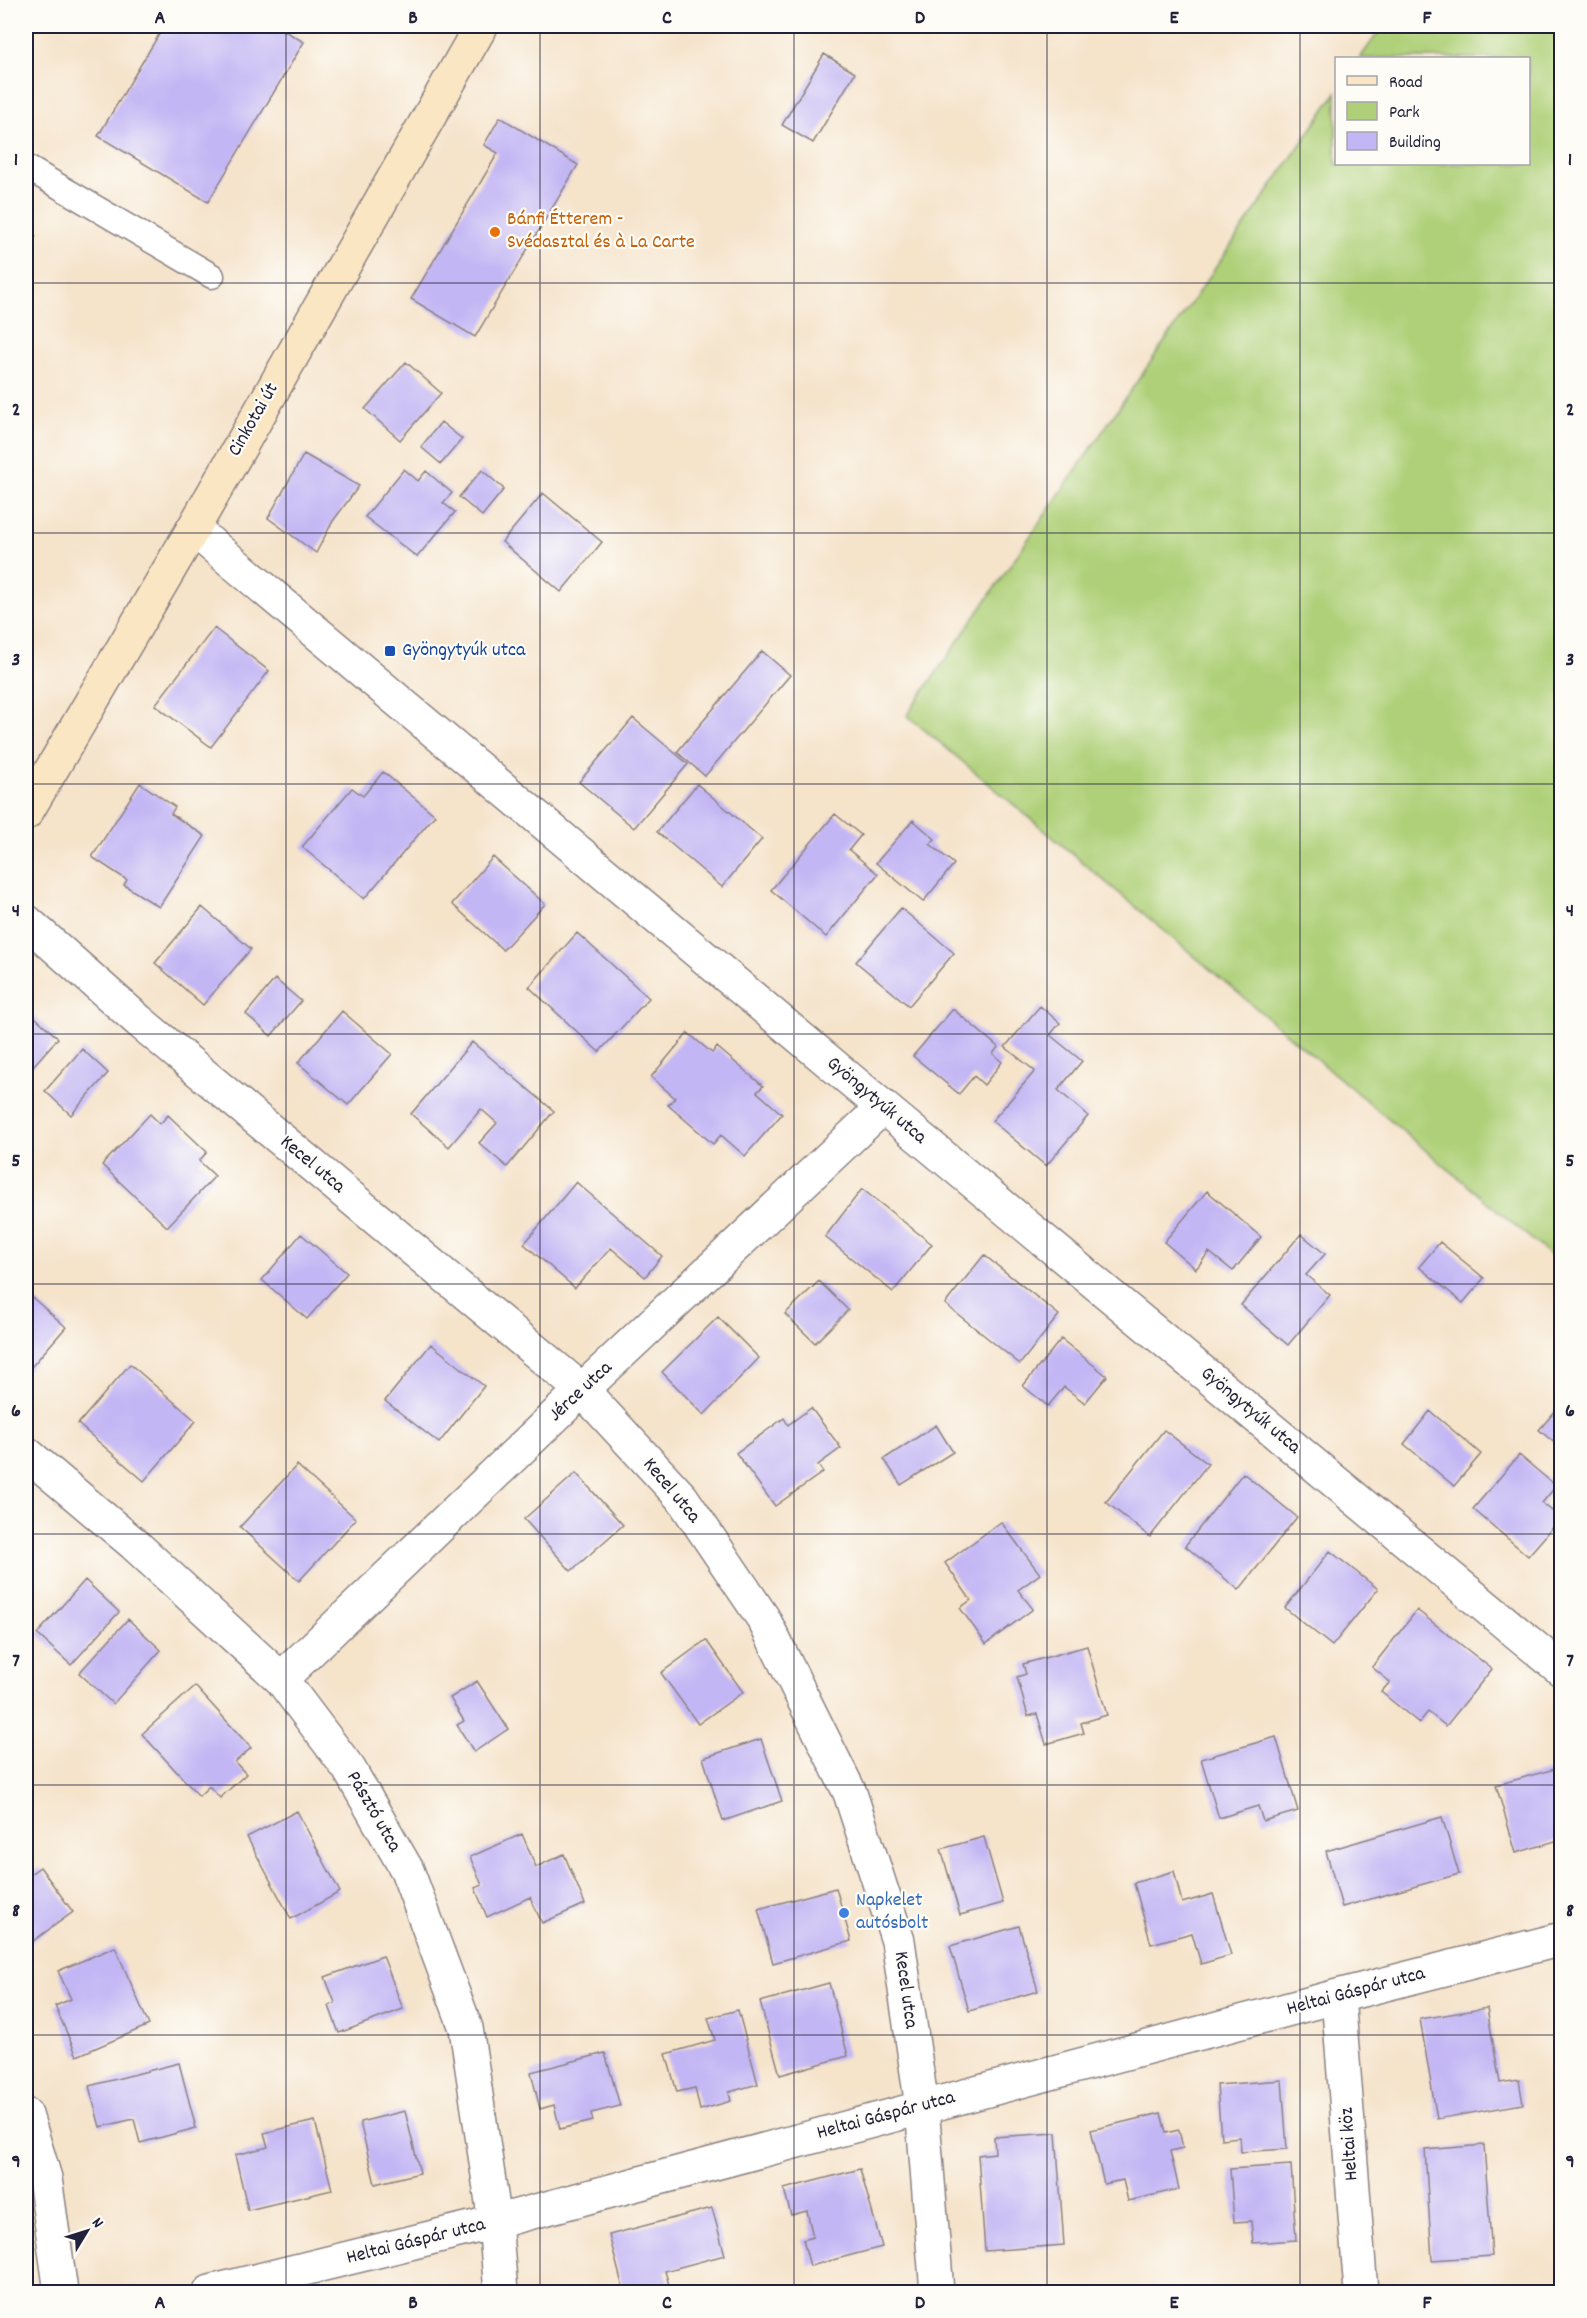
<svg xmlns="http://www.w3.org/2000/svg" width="1587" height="2318" font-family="Dekko,sans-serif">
	<rect width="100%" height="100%" fill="#fdfcf7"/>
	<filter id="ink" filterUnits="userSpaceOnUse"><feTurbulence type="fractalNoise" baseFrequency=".0167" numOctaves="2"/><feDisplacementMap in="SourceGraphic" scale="12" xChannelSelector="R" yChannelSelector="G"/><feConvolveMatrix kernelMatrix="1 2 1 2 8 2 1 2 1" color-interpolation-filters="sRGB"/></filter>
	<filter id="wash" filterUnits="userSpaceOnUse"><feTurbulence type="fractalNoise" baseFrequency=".008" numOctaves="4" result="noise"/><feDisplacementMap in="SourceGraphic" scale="24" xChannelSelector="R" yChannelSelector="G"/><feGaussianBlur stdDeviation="1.35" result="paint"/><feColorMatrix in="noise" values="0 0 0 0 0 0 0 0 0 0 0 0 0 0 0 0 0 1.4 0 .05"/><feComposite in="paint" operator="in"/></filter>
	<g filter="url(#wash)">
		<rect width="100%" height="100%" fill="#f5e3ca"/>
		<path fill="#afd078" stroke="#68795a" stroke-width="1.5" d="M1383,26h178v1238l-654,-549 429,-622v71h192v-106h-168z"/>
		<g id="blocks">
			<path fill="#c3b6f4" d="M164,26h112l28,16 -96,160 -110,-66z
				M824,54l31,19 -42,70 -31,-18z
				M500,117l78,48 -103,172 -64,-38 87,-146 -14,-8z
				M26,230l10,6 -10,17z
				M406,362l35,31 -41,47 -35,-31z
				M441,422l21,17 -21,25 -20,-17z
				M304,454l55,32 -26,35 -17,32 -48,-35z
				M404,469l14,12 8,-10 26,22 -9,10 12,9 -38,45 -52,-40z
				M482,470l22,19 -22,27 -23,-19z
				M543,493l59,49 -41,50 -59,-50z
				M214,628l55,43 -58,76 -56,-42z
				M762,651l28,24 -85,101 -28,-24z
				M633,718l55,46 -54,64 -55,-46z
				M383,772l52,43 -71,84 -62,-52 50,-59 11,8z
				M140,783l35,24 -4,7 34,22 -46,71 -35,-22 3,-5 -35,-23z
				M697,784l65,55 -40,48 -65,-55z
				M835,814l26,21 -12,15 29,24 -52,63 -55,-47z
				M913,820l22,19 -5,5 24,20 -31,38 -47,-39z
				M493,857l52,47 -42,46 -51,-46z
				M202,907l49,42 -48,56 -48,-42z
				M901,908l53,45 -45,53 -53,-44z
				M577,933l72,65 -50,54 -70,-65z
				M275,979l26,22 -30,35 -25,-22z
				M1040,1006l20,17 -10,12 32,26 -24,29 30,26 -42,50 -54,-45 43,-50 -30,-24z
				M26,1009l32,29 -32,36z
				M953,1009l45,38 -5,7 9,8 -18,23 -10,-9 -15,18 -46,-38z
				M342,1011l50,43 -44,51 -50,-42z
				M688,1033l24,20 5,-6 46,39 -6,6 25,22 -37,42 -24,-21 -8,9 -45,-39 7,-7 -24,-21z
				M472,1042l82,69 -47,56 -28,-24 18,-20 -16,-14 -32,38 -38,-33z
				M82,1049l26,24 -37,42 -26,-24z
				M150,1114l10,10 8,-9 39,37 -8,9 16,15 -48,51 -65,-62z
				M576,1182l86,74 -17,21 -34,-29 -36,40 -51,-44z
				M862,1189l70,55 -39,48 -68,-55z
				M1207,1191l54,46 -28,34 -24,-19 -13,17 -32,-27z
				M301,1234l46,39 -40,46 -45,-39z
				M1301,1234l24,20 -19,21 24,20 -42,50 -47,-40z
				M1440,1242l44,36 -21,25 -44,-36z
				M984,1255l75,60 -39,49 -75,-60z
				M819,1281l29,29 -33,33 -30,-29z
				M26,1292l40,35 -40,46z
				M718,1317l41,41 -55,57 -42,-43z
				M1061,1339l46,37 -22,27 -21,-16 -16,19 -25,-20z
				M431,1344l53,42 -45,57 -54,-42z
				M130,1364l66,57 -52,60 -66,-57z
				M1562,1403v46l-23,-19z
				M811,1408l30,40 -23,17 5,7 -48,34 -39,-53 48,-35 4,7z
				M1430,1411l51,43 -27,32 -50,-42z
				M936,1425l17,27 -52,33 -17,-26z
				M1164,1430l44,34 -58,73 -44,-35z
				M1519,1455l37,31 -14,17 19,15 -33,38 -55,-47z
				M297,1465l59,54 -57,62 -59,-54z
				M576,1473l47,52 -52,46 -47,-52z
				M1243,1473l54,44 -58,73 -54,-44z
				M1001,1522l39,52 -22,16 15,19 -47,35 -26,-36 11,-8 -26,-37z
				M1330,1551l48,38 -46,57 -47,-38z
				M85,1580l34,32 -48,53 -34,-31z
				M1417,1610l75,59 -46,57 -18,-14 -9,11 -38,-31 9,-10 -18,-15z
				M128,1619l33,31 -48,54 -34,-31z
				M706,1640l37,52 -45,32 -37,-51z
				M1087,1646l20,69 -26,8 3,10 -38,11 -9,-30 -9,2 -11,-39 9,-3 -3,-10z
				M477,1681l31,48 -34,23 -17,-27 7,-4 -14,-23z
				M195,1686l56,62 -16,14 11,12 -26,24 -11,-12 -10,10 -57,-62z
				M1276,1737l22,74 -35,10 -5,-15 -39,12 -18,-59z
				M761,1739l21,62 -59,20 -20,-63z
				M1562,1767v72l-46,14 -20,-68z
				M297,1811l43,81 -49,27 -44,-82z
				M1442,1817l17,57 -117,33 -16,-56z
				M522,1834l14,33 28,-13 21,50 -43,19 -12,-26 -43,20 -12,-29 7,-3 -12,-28z
				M984,1837l19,66 -43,12 -19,-66z
				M40,1867l33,45 -47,34v-69z
				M1174,1871l8,32 31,-9 18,61 -30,9 -9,-31 -41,11 -17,-61z
				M836,1888l15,53 -78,22 -15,-54z
				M1019,1926l19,65 -69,20 -19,-65z
				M115,1947l34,78 -72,31 -22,-50 16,-7 -13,-28z
				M383,1956l20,53 -64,24 -10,-27 6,-3 -10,-26z
				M829,1983l19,73 -68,19 -20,-73z
				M1487,2008l13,75 19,-3 4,24 -86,15 -17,-100z
				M738,2010l20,74 -29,8 2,9 -31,9 -5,-22 -18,4 -11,-38 49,-14 -7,-22z
				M605,2053l15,53 -29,7 2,8 -33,8 -6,-24 -14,4 -9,-37z
				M179,2063l17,65 -56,15 -6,-24 -34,8 -11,-41z
				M1282,2080l5,69 -46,3 -1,-15 -19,2 -4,-54z
				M405,2111l15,62 -45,11 -15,-62z
				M1161,2113l5,20 13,-3 4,18 -13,3 9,38 -51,12 -5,-21 -19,4 -13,-54z
				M315,2121l17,69 -84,20 -13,-55 33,-8 -4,-14z
				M1056,2133l8,112 -79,6 -7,-96 17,-2 -1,-16z
				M1484,2145l8,111 -60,4 -7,-110z
				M1291,2165l5,75 -43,3 -2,-22 -17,1 -4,-53z
				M860,2169l22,78 -72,19 -7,-26 10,-3 -6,-26 -16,4 -7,-26z
				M712,2208l13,47 -60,16 6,21h-47l-15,-57z"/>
		</g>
	</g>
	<g filter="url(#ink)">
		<use href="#blocks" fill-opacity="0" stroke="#8c8282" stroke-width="1.5"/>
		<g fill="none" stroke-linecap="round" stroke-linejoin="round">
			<defs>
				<path id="service" d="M26,167l186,109"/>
				<path id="minor" d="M26,921l113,100 443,369 100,108 81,120 87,175 48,148 24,166 15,185
					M26,1453l108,91 147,135 68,90 58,101 59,158 29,194 6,70
					M281,1679l301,-289 301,-283
					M1338,1996l23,296
					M26,2115l19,63 16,114
					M210,2292l285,-70 843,-226 224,-57"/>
				<path id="tertiary" d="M193,529l690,578 679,563"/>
				<path id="secondary" d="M26,813l167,-284 288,-503"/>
			</defs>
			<use href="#service" stroke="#8c8282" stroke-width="27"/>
			<use href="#minor" stroke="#8c8282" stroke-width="36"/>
			<use href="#tertiary" stroke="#8c8282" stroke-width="36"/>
			<use href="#secondary" stroke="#8c8282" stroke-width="36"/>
			<use href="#service" stroke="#fff" stroke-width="24"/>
			<use href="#minor" stroke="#fff" stroke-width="33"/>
			<use href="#tertiary" stroke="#fff" stroke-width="33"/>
			<use href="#secondary" stroke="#fbe6c4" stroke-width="33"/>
		</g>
	</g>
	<path fill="none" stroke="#22223b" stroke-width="1.5" stroke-opacity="0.55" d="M286,26v2266M540,26v2266M794,26v2266M1047,26v2266M1300,26v2266M26,283h1536M26,533h1536M26,784h1536M26,1034h1536M26,1284h1536M26,1534h1536M26,1785h1536M26,2035h1536"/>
	<circle fill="#e8710a" stroke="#fdfcf7" stroke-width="2" cx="495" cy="232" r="6"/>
	<rect fill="#1a4fb4" stroke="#fdfcf7" stroke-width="2" x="384" y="645" width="12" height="12" rx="3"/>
	<circle fill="#3f7fe0" stroke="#fdfcf7" stroke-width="2" cx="844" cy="1913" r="6"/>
	<g text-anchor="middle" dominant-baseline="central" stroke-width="4.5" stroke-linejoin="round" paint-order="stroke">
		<g font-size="20" fill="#c56008" stroke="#fdfcf7" text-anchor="start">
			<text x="507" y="220">Bánfi Étterem -<tspan x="507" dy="23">Svédasztal és à La Carte</tspan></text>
		</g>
		<g font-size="20" fill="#22223b" stroke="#fdfcf7">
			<text transform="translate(254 420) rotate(-60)">Cinkotai út</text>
			<text transform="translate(876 1101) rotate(40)">Gyöngytyúk utca</text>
			<text transform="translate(312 1165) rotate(40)">Kecel utca</text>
			<text transform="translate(581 1392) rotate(-43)">Jérce utca</text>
			<text transform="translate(1250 1411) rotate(40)">Gyöngytyúk utca</text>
			<text transform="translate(671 1491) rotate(50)">Kecel utca</text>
			<text transform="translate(373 1812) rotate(60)">Pásztó utca</text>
			<text transform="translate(905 1990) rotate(82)">Kecel utca</text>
			<text transform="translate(1356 1992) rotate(-15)">Heltai Gáspár utca</text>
			<text transform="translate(886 2116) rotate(-15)">Heltai Gáspár utca</text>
			<text transform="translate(1350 2144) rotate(-94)">Heltai köz</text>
			<text transform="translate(416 2242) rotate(-14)">Heltai Gáspár utca</text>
		</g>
		<g font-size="20" fill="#164399" stroke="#fdfcf7" text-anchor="start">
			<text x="402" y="651">Gyöngytyúk utca</text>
		</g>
		<g font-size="20" fill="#366cbe" stroke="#fdfcf7" text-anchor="start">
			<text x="856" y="1901">Napkelet<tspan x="856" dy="23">autósbolt</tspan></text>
		</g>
	</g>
	<rect width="1587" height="2318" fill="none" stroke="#fdfcf7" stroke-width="66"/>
	<rect x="1335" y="57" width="195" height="108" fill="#fdfcf7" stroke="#a5a5ac" stroke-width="1.5"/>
	<rect x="1347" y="76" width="30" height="9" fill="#fbe6c4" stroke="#a5a5ac" stroke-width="1.5"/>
	<text x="1389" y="87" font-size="18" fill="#22223b">Road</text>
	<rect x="1347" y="102" width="30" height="18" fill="#afd078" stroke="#a5a5ac" stroke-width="1.5"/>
	<text x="1389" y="117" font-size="18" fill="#22223b">Park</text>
	<rect x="1347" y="132" width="30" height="18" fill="#c3b6f4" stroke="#a5a5ac" stroke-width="1.5"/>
	<text x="1389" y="147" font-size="18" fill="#22223b">Building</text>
	<g transform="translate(87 2231) rotate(52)" stroke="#fdfcf7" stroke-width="4.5" paint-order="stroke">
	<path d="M0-4.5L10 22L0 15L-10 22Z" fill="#22223b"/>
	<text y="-9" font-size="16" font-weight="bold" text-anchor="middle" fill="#22223b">N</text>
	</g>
	<rect x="33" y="33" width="1521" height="2252" fill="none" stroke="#22223b" stroke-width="2"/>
	<g font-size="20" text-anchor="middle" font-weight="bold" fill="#22223b">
		<text x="160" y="23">A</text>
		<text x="413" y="23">B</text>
		<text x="667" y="23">C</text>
		<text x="920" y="23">D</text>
		<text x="1174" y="23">E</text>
		<text x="1427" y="23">F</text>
		<text x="16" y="165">1</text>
		<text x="1570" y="165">1</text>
		<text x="16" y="415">2</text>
		<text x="1570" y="415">2</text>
		<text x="16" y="665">3</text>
		<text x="1570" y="665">3</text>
		<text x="16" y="916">4</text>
		<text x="1570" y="916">4</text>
		<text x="16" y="1166">5</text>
		<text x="1570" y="1166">5</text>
		<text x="16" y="1416">6</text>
		<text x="1570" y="1416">6</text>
		<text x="16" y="1666">7</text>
		<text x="1570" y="1666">7</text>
		<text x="16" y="1916">8</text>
		<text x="1570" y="1916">8</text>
		<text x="16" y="2167">9</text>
		<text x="1570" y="2167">9</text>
		<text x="160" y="2308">A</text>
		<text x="413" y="2308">B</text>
		<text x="667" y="2308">C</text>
		<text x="920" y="2308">D</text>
		<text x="1174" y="2308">E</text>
		<text x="1427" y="2308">F</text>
	</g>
</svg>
